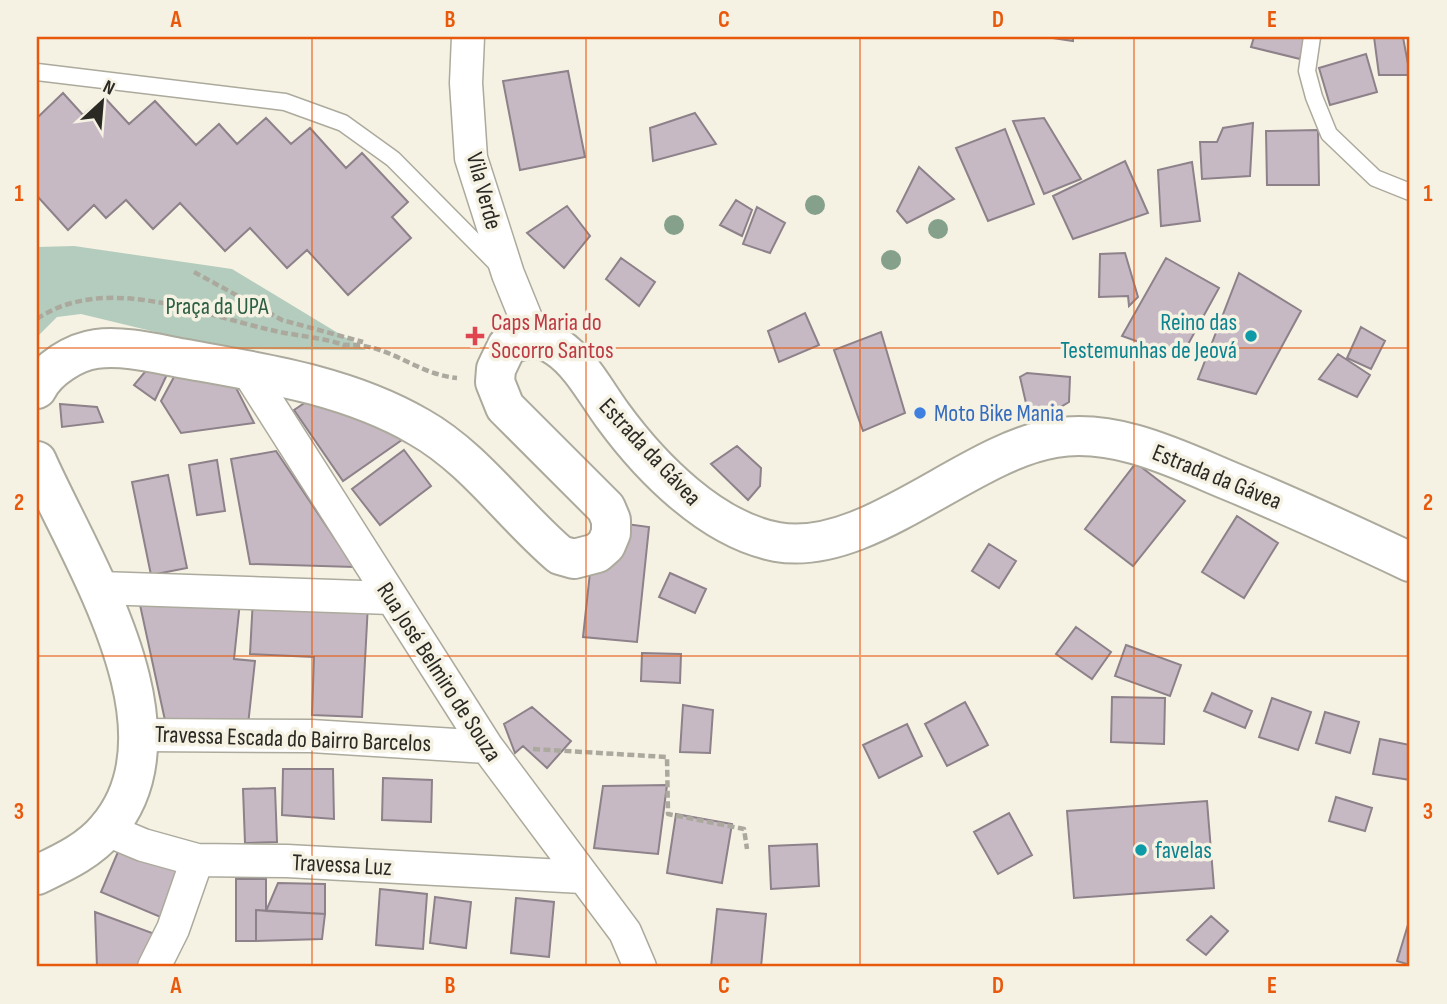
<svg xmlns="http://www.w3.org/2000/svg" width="1447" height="1004" font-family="'Sofia Sans Condensed',sans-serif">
	<rect width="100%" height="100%" fill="#f5f2e4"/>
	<path fill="#b4ccbd" d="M74,246l158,23 134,81 -140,-1 -145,-35 -24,3 -20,20v-90z"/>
	<path fill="#c6b9c3" stroke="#8d818a" stroke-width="2" d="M1046,37h27v4z
		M1254,37h52l-6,22 -49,-12z
		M1374,37h29l7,38h-31z
		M1366,54l11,38 -47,13 -11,-37z
		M568,71l17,86 -65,13 -17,-89z
		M63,93l20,22 21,-18 25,27 26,-23 41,44 23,-21 18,20 29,-26 25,26 19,-16 36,40 16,-15 46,49 -16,15 19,21 -63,57 -41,-45 -20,18 -37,-40 -25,23 -45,-48 -27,26 -27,-29 -20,18 -12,-13 -26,25 -29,-32 -2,2v-82z
		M695,113l21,31 -63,17 -3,-33z
		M1044,118l37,61 -37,15 -31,-73z
		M1253,123l-3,53 -48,3 -2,-37h17l6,-14z
		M1005,129l29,75 -46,17 -32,-73z
		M1318,130l1,55h-52l-1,-54z
		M1125,161l23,52 -75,26 -20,-43z
		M1192,162l8,59 -39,5 -3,-56z
		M919,167l35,32 -47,24 -10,-12z
		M736,200l16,10 -10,26 -22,-11z
		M567,206l23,30 -26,32 -37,-35z
		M757,207l28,16 -15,30 -27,-9z
		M1125,253l13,44 -9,9 -1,-10 -29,1 1,-43z
		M621,258l34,24 -16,24 -33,-27z
		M1166,258l53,30 -38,69 -59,-21z
		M1239,273l62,38 -45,83 -58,-15z
		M805,313l14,32 -40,17 -11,-31z
		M1361,327l24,14 -14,28 -24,-11z
		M881,332l24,81 -42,18 -29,-81z
		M1338,354l32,21 -13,22 -38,-18z
		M159,355l13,9 -17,36 -21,-15z
		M181,364l50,14 23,45 -73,10 -20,-32z
		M1027,373l43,4 -1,25 -38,23 -11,-48z
		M312,398l97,37 -66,46 -49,-71z
		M60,404l37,3 6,15 -41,5z
		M737,446l24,22 -1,18 -12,14 -37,-36z
		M404,450l27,36 -51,39 -28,-36z
		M276,451l78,116 -104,-3 -19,-105z
		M217,460l8,51 -28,4 -8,-50z
		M1136,463l49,38 -52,65 -48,-37z
		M168,475l19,93 -36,7 -19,-93z
		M1237,516l41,27 -34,55 -42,-26z
		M619,523l30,4 -12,115 -54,-5 9,-83z
		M989,544l27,17 -17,27 -27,-17z
		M670,573l36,16 -11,24 -36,-16z
		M137,591l103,11 -6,57 21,2 -8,73 -81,-9z
		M253,598l115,6 -6,113 -50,-2 2,-58 -64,-3z
		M1076,627l35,25 -19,27 -36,-25z
		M1126,645l55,20 -11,31 -55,-20z
		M642,653l39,1 -1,29 -39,-2z
		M1212,693l40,18 -7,17 -41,-17z
		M1112,697l53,1 -1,46 -53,-2z
		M1272,698l39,14 -13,38 -39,-13z
		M965,702l23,43 -41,21 -22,-42z
		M683,705l30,5 -3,43 -30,-1z
		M532,707l39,34 -24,27 -24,-22 -8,7 -11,-29z
		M1325,712l34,10 -9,31 -34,-10z
		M907,724l15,32 -43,22 -16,-33z
		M1380,739l30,6v35l-37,-6z
		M283,769h50l1,50 -52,-4z
		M383,778l49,2 -1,42 -49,-2z
		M667,785l-9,69 -64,-6 9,-62z
		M275,788l2,54 -32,1 -2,-54z
		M1336,797l36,11 -7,23 -36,-10z
		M1207,801l7,87 -140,10 -7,-87z
		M1009,813l23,42 -34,19 -24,-42z
		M676,814l56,10 -10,59 -55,-10z
		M123,840l69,29 -22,52 -69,-29z
		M817,844l2,42 -48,3 -2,-43z
		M236,879h30v32l-10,-1v31h-20z
		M278,883l47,1v30l-59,-3z
		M380,889l47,5 -4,55 -47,-4z
		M435,897l36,5 -5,46 -36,-5z
		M516,898l38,4 -5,55 -38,-4z
		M717,909l49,5 -5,53h-50z
		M256,910l69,4 -3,25 -66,2z
		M95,912l68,25 -11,30h-55z
		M1211,916l17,15 -22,24 -19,-15z
		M1410,918v47l-13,-4z"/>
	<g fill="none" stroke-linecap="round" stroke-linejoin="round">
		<defs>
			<path id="service" d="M1312,37l-5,34 7,26 15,37 46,44 35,14
				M37,72l248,30 58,21 50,36 105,106"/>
			<path id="minor" d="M468,37l-2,46 5,75 37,116 26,64
				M247,370l240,377 138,185 15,35
				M100,588l291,10
				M140,735l171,1 176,11
				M107,830l36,15 54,15 90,1 295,16
				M154,967l19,-38 24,-69"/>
			<path id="tertiary" d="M37,389c10,-20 37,-37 59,-40 28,-4 62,5 90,10 78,14 163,27 233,68 55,31 93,87 141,128l14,4 23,-6 9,-8 5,-12v-13l-5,-12 -101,-101 -10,-25 1,-13 11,-23c18,-8 33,-10 50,1 24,16 39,46 56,69 38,52 99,114 164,126 90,16 190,-90 278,-104 61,-10 122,21 177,44 60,25 119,52 178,80
				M37,461c42,96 156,268 70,368 -18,22 -45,34 -70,46"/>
		</defs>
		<use href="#service" stroke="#acaa9c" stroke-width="19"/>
		<use href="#minor" stroke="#acaa9c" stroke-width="35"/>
		<use href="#tertiary" stroke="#acaa9c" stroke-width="42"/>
		<path stroke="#aba99e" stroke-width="4.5" stroke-dasharray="7 3.5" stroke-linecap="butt" d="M194,272l88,48 81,22
			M37,319c67,-46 163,-5 234,11 24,6 50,7 73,15 44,-3 71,29 113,33
			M533,749l134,8 1,57 76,15 3,20"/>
		<use href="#service" stroke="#fff" stroke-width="16"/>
		<use href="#minor" stroke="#fff" stroke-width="32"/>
		<use href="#tertiary" stroke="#fff" stroke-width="38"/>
	</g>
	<g fill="#86a18b">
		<circle cx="815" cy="205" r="10"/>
		<circle cx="674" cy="225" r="10"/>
		<circle cx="938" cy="229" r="10"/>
		<circle cx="891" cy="260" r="10"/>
	</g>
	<path fill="none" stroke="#e8590c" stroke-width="2" stroke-opacity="0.55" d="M312,37v930M586,37v930M860,37v930M1134,37v930M37,348h1373M37,656h1373"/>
	<path fill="#e0444e" stroke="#f5f2e4" stroke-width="2.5" d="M471.5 325.5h7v7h7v7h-7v7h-7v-7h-7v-7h7z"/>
	<g fill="#0f9aa8" stroke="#f5f2e4" stroke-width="2.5">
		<circle cx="1251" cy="336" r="7"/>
		<circle cx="1141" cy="850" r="7"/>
	</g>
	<circle fill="#3f7fe0" stroke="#f5f2e4" stroke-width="2.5" cx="920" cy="413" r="7"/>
	<g text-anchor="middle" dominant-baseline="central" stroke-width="7" stroke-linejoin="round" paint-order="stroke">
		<g font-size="24" fill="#2a2924" stroke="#f5f2e4">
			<text transform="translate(484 191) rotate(75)">Vila Verde</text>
			<text transform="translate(650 452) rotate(47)">Estrada da Gávea</text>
			<text transform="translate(1217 477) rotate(22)">Estrada da Gávea</text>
			<text transform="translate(439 672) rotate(57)">Rua José Belmiro de Souza</text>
			<text transform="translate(293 739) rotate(2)">Travessa Escada do Bairro Barcelos</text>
			<text transform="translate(342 865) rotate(3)">Travessa Luz</text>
		</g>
		<g font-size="24" fill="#2c5e43" stroke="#f5f2e4">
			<text x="217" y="306">Praça da UPA</text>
		</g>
		<g font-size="24" fill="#be3a42" stroke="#f5f2e4" text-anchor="start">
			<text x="491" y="322">Caps Maria do<tspan x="491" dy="28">Socorro Santos</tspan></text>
		</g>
		<g font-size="24" fill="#0d838f" stroke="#f5f2e4" text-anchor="end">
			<text x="1237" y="322">Reino das<tspan x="1237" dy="28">Testemunhas de Jeová</tspan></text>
			<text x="1155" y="850" text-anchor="start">favelas</text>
		</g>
		<g font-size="24" fill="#366cbe" stroke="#f5f2e4" text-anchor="start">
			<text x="934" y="413">Moto Bike Mania</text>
		</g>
	</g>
	<rect width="1447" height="1004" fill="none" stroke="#f5f2e4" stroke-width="77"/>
	<g transform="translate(102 102) rotate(26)" stroke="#f5f2e4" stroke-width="5" paint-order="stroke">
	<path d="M0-5L12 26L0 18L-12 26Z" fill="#2a2924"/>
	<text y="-10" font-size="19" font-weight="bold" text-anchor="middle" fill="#2a2924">N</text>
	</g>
	<rect x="38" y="38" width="1370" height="927" fill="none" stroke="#e8590c" stroke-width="2.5"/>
	<g font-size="23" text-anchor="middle" font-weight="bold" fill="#e8590c">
		<text x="176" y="27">A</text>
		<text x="450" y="27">B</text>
		<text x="724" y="27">C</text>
		<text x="998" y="27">D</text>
		<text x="1272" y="27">E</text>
		<text x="19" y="201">1</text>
		<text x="1428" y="201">1</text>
		<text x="19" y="510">2</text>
		<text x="1428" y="510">2</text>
		<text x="19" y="819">3</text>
		<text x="1428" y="819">3</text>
		<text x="176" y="993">A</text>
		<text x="450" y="993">B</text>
		<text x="724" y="993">C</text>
		<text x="998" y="993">D</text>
		<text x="1272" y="993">E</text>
	</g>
</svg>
